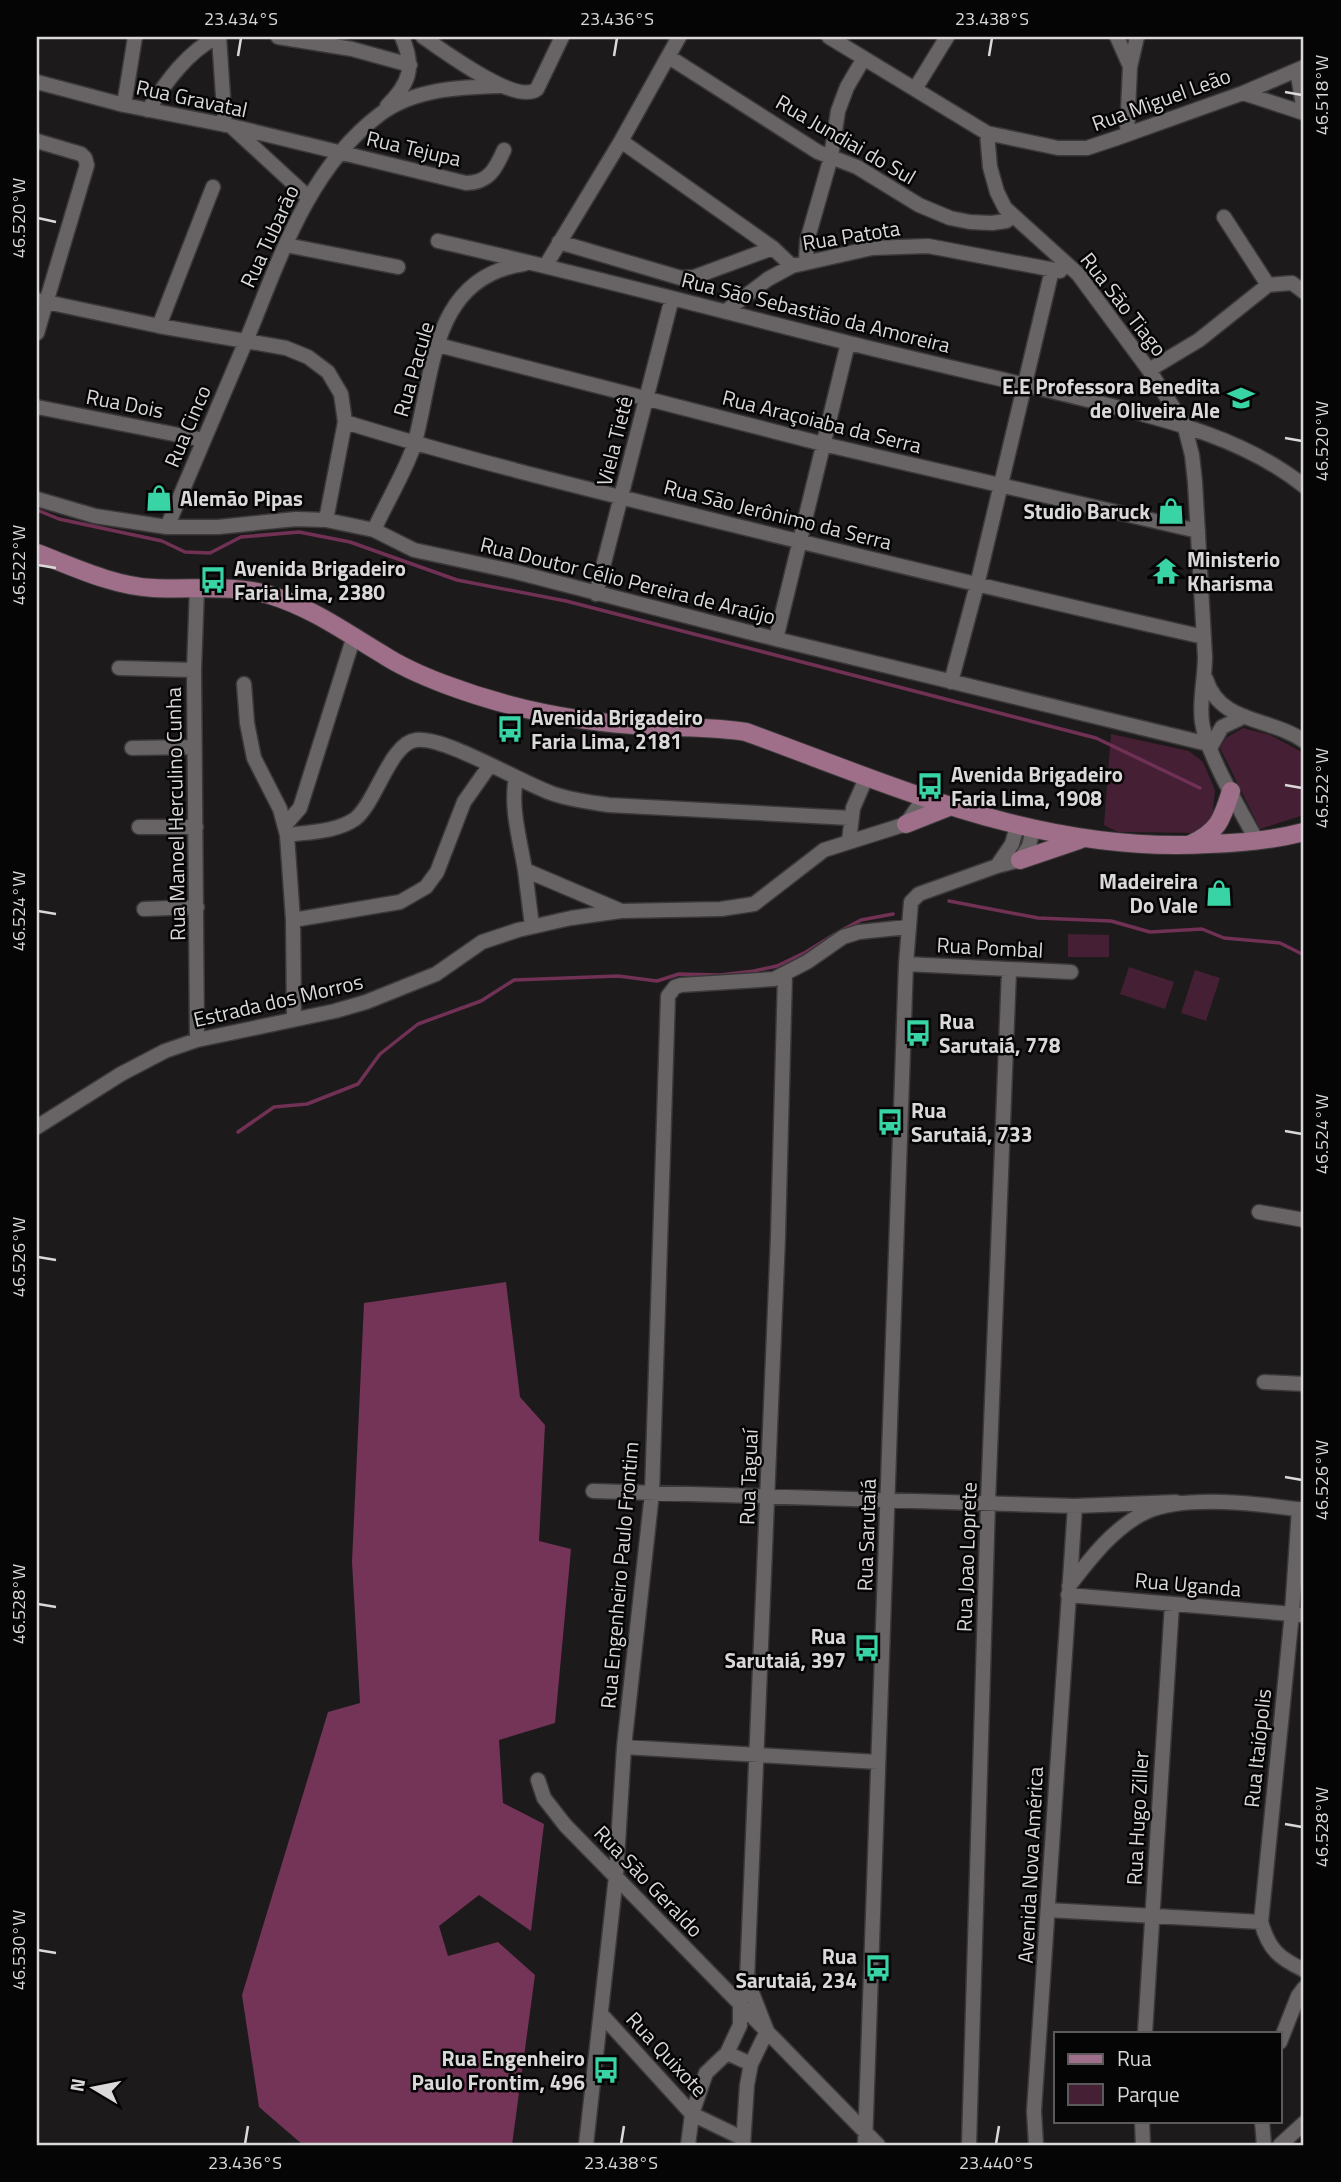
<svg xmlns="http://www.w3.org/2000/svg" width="1341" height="2182" font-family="'Titillium Web',sans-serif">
	<rect width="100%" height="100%" fill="#1d1a1b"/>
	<path fill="#451f33" d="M1243,728l27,7 34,18v62l-44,14 -40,-81 6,-10z
		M1111,734l78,17 14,11 12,28 -3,31 -17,12 -77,-1 -14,-7z
		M1068,934l41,1v22h-41z
		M1129,967l45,15 -9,27 -45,-15z
		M1195,970l25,8 -14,43 -25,-8z"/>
	<path fill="#733457" d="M506,1282l14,115 25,28 -6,116 32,8 -16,174 -56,17 4,63 41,21 -13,107 -52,-36 -40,31 9,30 50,-14 37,33 -23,170h-209l-44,-38 -17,-112 86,-283 32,-9 -8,-141 12,-259z"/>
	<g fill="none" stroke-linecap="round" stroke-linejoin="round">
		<path stroke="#703154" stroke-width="3.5" d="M37,510l22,9 103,22 23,11 25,1 31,-16 58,-5 51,10 107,38 109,21 530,137 104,50
			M1303,857l1,2
			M949,901l89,17 73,3 39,11 52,-3 22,9 56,5 24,12
			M842,930l19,-10 32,-6
			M238,1132l36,-25 33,-3 51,-20 22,-30 38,-30 63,-23 33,-21 104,-4 39,5 22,-7 41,1 34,-4 23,-5 29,-14 29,-18"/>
		<defs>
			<path id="minor" d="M219,37l6,88
				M278,37l74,12 58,16
				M423,37c20,13 93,69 114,52l25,-52
				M829,37l158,96 71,15h29l30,-10 126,-45 61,-26
				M1117,37l12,27
				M669,57l149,95 39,15 62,38 31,13 20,4 22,1 14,-2 7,-5
				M1297,70l7,41
				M37,82l87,23 107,21 235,57c23,0 30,-15 38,-33
				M915,89l32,-52
				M1243,93l61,20
				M124,105l11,-68
				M387,106c23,-23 28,-39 15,-69
				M148,110c18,-28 39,-58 69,-73
				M232,127l76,70
				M987,133l3,34 7,25 8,16 73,66 71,96 35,54 8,31 3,27 10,175c0,22 -6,43 -3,65 5,33 39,89 55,119
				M1127,134l3,-67 7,-30
				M37,141l44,13 4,4 2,7 -50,168
				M621,141l152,107 19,18
				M1224,217l44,68
				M438,241c138,31 274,68 411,102 76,19 154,36 231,55 78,20 160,37 224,88
				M559,242l122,36 13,-1 79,-29
				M286,245l112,22
				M806,262l1,-21 24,-84 7,-46 9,-24 17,-29
				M546,265l75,-124 58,-104
				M37,300l122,26 127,22 22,9 20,15 13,22 4,28 -19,98
				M727,310l41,-31 24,-13 80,-18 56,-2 132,25
				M159,326l54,-139
				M438,345l385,99 375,87
				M1149,370l50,-30 69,-55 24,-2 12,9
				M37,407l167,33
				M345,422c126,39 255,70 384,102 158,39 316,77 475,113
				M37,499l58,17 72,11h51l78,-8 30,1 48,10 40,20 102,22 260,67 432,105
				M167,527c26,-62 53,-124 79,-186 33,-80 61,-171 133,-226 34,-26 80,-28 121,-29
				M374,530c11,-25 34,-63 41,-88 19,-72 17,-165 109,-178
				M197,588l-3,82 3,370
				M596,594l76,-296
				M776,639l72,-296
				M119,668l75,2
				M1206,679c14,45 64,38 98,62
				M951,682l26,-97 75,-315
				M244,684l3,39 7,35 26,51 7,26 6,85 1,99
				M132,748l62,-1
				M1210,748l12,-21 21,-10
				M516,777c-6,30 4,63 9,93l94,40
				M285,825l15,-17 54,-172
				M139,827h57
				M287,835c22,-3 49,-3 68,-16 21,-16 35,-76 61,-79 28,-4 104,42 135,53 19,7 38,9 58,12l241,13
				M849,841l4,-33 14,-32
				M997,866l15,-22 5,-18
				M525,870l7,56
				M144,909l53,-2
				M293,920l107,-18 26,-15 11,-15 27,-70 26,-37
				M906,964l165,8
				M37,1127l84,-53 44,-23 32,-11 138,-29 31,-9 70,-28 46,-32 36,-12 53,-12 50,-7 100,-2 33,-5 70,-54 82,-26 18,-26
				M1259,1212l45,8
				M1264,1382l40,2
				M593,1491l482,15 101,-4
				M1299,1509l-7,104 -31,309c8,28 18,36 43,48
				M1069,1586c21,-27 45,-59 77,-74 39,-18 115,-8 158,-2
				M1068,1595l236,20
				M624,1747l254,15
				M538,1780l6,18 21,27 313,320
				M1048,1910l213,12
				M601,2014l91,100 50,24
				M1145,2033l27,-429
				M1280,2042l18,-46 6,-8
				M727,2053l13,-28v-21l7,-24 31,-743 7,-262
				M1142,2121l1,24
				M1262,2121l2,24
				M586,2145l30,-269 8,-129 28,-254 16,-497 7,-9 6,-2 93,-6 33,-17 36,-25 16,-5 49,-5
				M688,2145l4,-31 14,-41 21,-20 24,11
				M743,2145l4,-60 4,-21 16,-33 -20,-51
				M865,2145l41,-1181 5,-62 8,-8 78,-28 23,-6 9,-14 4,-17
				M969,2145l19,-643 21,-531
				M1036,2145l-2,-34 41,-605
				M1280,2145l24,-22"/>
			<path id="major" d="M37,553c37,14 76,33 116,35 39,2 79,-4 117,7 42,13 75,37 112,59 18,12 41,22 62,30 66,25 136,39 207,42 32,2 64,1 95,6 154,56 296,122 463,112 33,-1 64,-4 95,-12
				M906,824l43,-17
				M1191,844c28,-13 31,-25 40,-53
				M1020,860l59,-20"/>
		</defs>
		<use href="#minor" stroke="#3a3839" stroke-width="17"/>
		<use href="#major" stroke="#3a3839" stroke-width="20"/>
		<use href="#minor" stroke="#686466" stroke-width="14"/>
		<use href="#major" stroke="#9f6e88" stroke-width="18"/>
	</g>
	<path fill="none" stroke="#dad8d9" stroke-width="2.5" d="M238,56l3,-18M614,56l3,-18M989,56l3,-18M1285,92l17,3M38,218l18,4M1285,438l17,3M38,565l18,3M1285,785l17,3M38,911l18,3M1285,1131l17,3M38,1257l18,3M1285,1477l17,3M38,1604l18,3M1285,1824l17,3M38,1950l18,3M245,2144l3,-18M621,2144l3,-18M996,2144l3,-18"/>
	<defs>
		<symbol id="school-bare" viewBox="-9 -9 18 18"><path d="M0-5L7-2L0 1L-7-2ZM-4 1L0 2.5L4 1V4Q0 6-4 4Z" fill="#38d4a6" stroke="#060506" stroke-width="2.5" paint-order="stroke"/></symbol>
		<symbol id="shop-bare" viewBox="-9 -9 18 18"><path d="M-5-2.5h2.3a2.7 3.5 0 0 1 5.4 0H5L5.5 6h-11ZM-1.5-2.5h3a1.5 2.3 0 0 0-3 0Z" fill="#38d4a6" stroke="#060506" stroke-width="2.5" paint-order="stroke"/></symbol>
		<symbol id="temple-bare" viewBox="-9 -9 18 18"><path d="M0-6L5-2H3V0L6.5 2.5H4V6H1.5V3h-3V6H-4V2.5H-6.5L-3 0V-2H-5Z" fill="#38d4a6" stroke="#060506" stroke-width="2.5" paint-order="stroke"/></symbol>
		<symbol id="bus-bare" viewBox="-9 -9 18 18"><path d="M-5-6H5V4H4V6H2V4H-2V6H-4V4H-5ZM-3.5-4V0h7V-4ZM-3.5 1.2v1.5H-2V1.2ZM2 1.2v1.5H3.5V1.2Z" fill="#38d4a6" stroke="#060506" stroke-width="2.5" paint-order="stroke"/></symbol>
	</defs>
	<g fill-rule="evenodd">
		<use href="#school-bare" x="1222" y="379" width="38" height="38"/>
		<use href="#shop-bare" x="140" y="479" width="38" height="38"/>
		<use href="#shop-bare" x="1152" y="492" width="38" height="38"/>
		<use href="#temple-bare" x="1147" y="552" width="38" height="38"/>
		<use href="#bus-bare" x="194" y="561" width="38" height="38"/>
		<use href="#bus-bare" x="491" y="710" width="38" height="38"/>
		<use href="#bus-bare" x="911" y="767" width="38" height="38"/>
		<use href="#shop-bare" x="1200" y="874" width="38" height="38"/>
		<use href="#bus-bare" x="899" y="1014" width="38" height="38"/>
		<use href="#bus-bare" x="871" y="1103" width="38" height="38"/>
		<use href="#bus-bare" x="848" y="1629" width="38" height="38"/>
		<use href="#bus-bare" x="859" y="1949" width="38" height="38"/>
		<use href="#bus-bare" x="587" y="2051" width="38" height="38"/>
	</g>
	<g text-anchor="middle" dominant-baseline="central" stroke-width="5" stroke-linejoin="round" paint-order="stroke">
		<g font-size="21" fill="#dad8d9" stroke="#060506">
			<text transform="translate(192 98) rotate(12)">Rua Gravatal</text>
			<text transform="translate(1161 99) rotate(-20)">Rua Miguel Leão</text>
			<text transform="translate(846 139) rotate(30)">Rua Jundiai do Sul</text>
			<text transform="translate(414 148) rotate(13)">Rua Tejupa</text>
			<text transform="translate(851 235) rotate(-9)">Rua Patota</text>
			<text transform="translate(269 236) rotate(-65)">Rua Tubarão</text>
			<text transform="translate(1124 304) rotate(52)">Rua São Tiago</text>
			<text transform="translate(816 312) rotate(14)">Rua São Sebastião da Amoreira</text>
			<text transform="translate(413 369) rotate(-74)">Rua Pacule</text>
			<text transform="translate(125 403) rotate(11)">Rua Dois</text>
			<text transform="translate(822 421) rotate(14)">Rua Araçoiaba da Serra</text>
			<text transform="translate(187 426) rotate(-67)">Rua Cinco</text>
			<text transform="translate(614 441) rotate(-76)">Viela Tietê</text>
			<text transform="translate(778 514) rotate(14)">Rua São Jerônimo da Serra</text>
			<text transform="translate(628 580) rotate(14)">Rua Doutor Célio Pereira de Araújo</text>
			<text transform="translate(175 814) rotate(-91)">Rua Manoel Herculino Cunha</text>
			<text transform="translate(990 947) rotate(3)">Rua Pombal</text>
			<text transform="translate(278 1000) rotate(-13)">Estrada dos Morros</text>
			<text transform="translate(748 1477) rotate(-88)">Rua Taguaí</text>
			<text transform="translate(866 1535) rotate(-88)">Rua Sarutaiá</text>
			<text transform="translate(966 1557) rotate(-88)">Rua Joao Loprete</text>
			<text transform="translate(619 1575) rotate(-85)">Rua Engenheiro Paulo Frontim</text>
			<text transform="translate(1188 1584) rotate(5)">Rua Uganda</text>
			<text transform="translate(1257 1748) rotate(-84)">Rua Itaiópolis</text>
			<text transform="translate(1137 1818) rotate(-87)">Rua Hugo Ziller</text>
			<text transform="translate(1030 1865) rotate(-87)">Avenida Nova América</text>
			<text transform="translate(649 1881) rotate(46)">Rua São Geraldo</text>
			<text transform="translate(667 2054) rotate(47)">Rua Quixote</text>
		</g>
		<g font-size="21" font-weight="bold" fill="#dad8d9" stroke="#060506" text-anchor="start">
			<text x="1220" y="386" text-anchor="end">E.E Professora Benedita<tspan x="1220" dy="24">de Oliveira Ale</tspan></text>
			<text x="180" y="498">Alemão Pipas</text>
			<text x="1150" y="511" text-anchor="end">Studio Baruck</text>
			<text x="1187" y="559">Ministerio<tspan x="1187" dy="24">Kharisma</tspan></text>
			<text x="234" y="568">Avenida Brigadeiro<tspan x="234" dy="24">Faria Lima, 2380</tspan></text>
			<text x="531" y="717">Avenida Brigadeiro<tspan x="531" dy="24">Faria Lima, 2181</tspan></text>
			<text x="951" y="774">Avenida Brigadeiro<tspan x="951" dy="24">Faria Lima, 1908</tspan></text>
			<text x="1198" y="881" text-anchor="end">Madeireira<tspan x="1198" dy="24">Do Vale</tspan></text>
			<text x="939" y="1021">Rua<tspan x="939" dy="24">Sarutaiá, 778</tspan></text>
			<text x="911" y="1110">Rua<tspan x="911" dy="24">Sarutaiá, 733</tspan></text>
			<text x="846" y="1636" text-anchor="end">Rua<tspan x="846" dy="24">Sarutaiá, 397</tspan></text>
			<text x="857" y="1956" text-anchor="end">Rua<tspan x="857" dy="24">Sarutaiá, 234</tspan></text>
			<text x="585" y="2058" text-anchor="end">Rua Engenheiro<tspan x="585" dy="24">Paulo Frontim, 496</tspan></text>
		</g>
	</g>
	<rect width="1341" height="2182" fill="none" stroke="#060506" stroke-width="77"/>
	<rect x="1054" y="2032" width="228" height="91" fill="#060506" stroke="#5b595a" stroke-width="2"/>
	<rect x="1068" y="2054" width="35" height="10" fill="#9f6e88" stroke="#5b595a" stroke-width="2"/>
	<text x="1117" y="2066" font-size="21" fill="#dad8d9">Rua</text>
	<rect x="1068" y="2084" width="35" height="21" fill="#451f33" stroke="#5b595a" stroke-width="2"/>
	<text x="1117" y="2102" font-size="21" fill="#dad8d9">Parque</text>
	<g transform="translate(94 2088) rotate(280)" stroke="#060506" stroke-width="5" paint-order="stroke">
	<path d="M0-5L12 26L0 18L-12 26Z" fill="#dad8d9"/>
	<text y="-10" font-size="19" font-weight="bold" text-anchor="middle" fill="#dad8d9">N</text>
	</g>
	<rect x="38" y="38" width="1264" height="2106" fill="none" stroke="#dad8d9" stroke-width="2.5"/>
	<g font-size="18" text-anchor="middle" fill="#dad8d9">
		<text x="241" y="25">23.434°S</text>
		<text x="617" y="25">23.436°S</text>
		<text x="992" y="25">23.438°S</text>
		<text transform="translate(1322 95) rotate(-90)" y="6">46.518°W</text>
		<text transform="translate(19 218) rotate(-90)" y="6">46.520°W</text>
		<text transform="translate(1322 441) rotate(-90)" y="6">46.520°W</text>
		<text transform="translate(19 565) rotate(-90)" y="6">46.522°W</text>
		<text transform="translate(1322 788) rotate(-90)" y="6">46.522°W</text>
		<text transform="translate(19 911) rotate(-90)" y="6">46.524°W</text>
		<text transform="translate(1322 1134) rotate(-90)" y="6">46.524°W</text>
		<text transform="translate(19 1257) rotate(-90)" y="6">46.526°W</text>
		<text transform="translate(1322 1480) rotate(-90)" y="6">46.526°W</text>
		<text transform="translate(19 1604) rotate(-90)" y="6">46.528°W</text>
		<text transform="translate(1322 1827) rotate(-90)" y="6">46.528°W</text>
		<text transform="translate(19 1950) rotate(-90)" y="6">46.530°W</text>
		<text x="245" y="2169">23.436°S</text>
		<text x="621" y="2169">23.438°S</text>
		<text x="996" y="2169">23.440°S</text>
	</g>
</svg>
